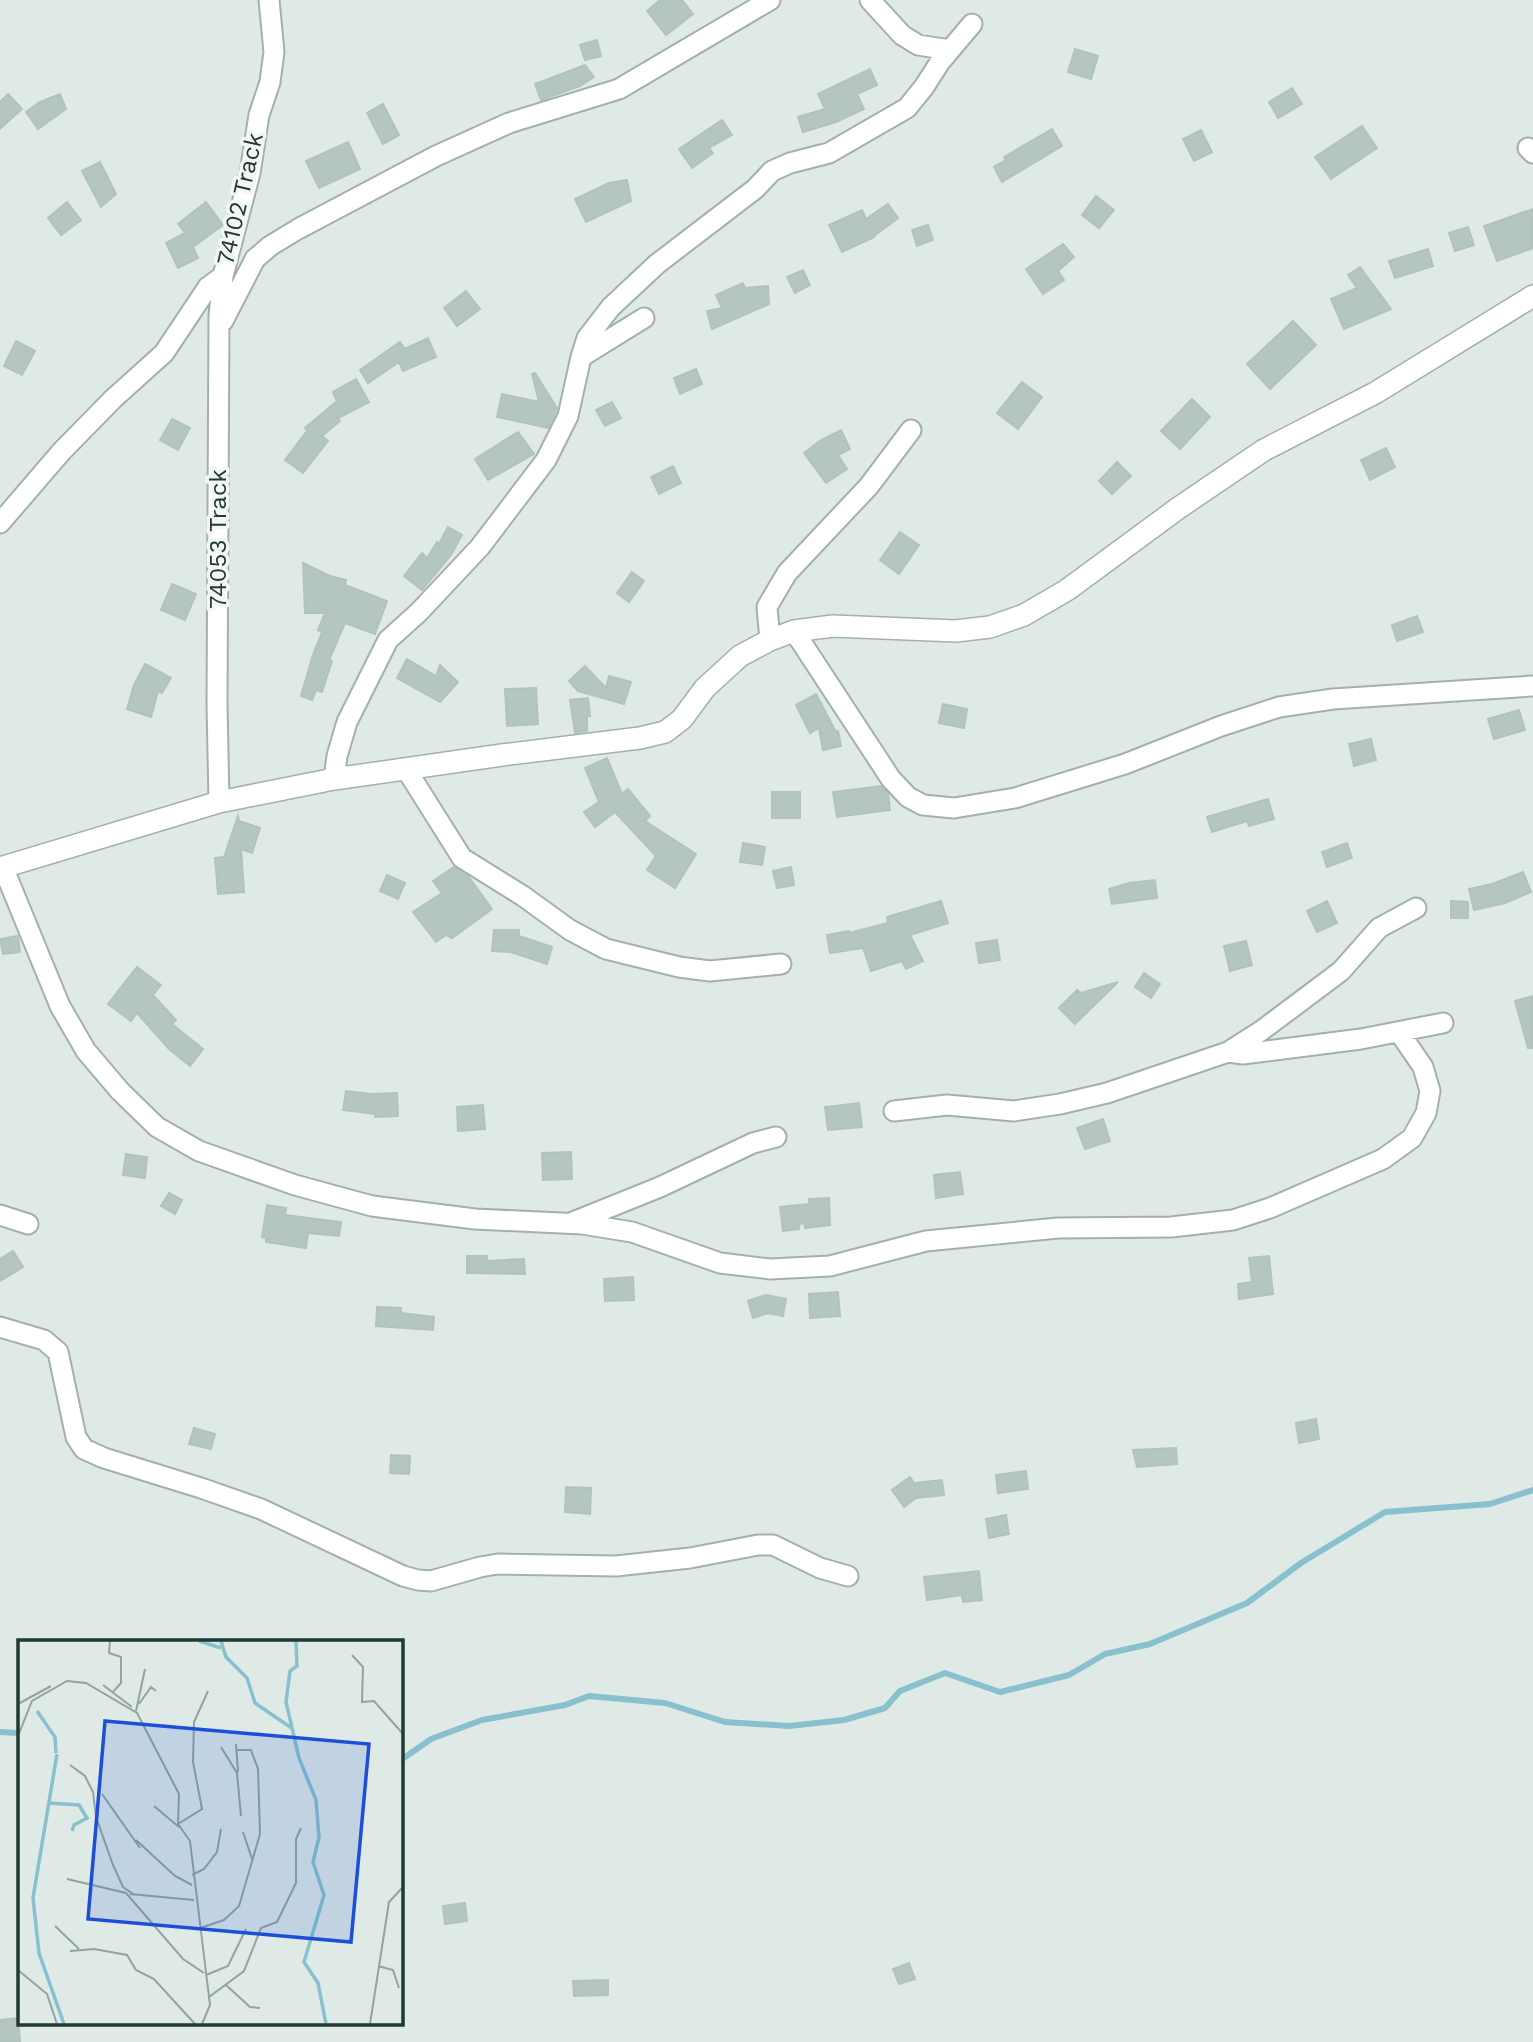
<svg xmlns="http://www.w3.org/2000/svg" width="1533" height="2042" font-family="'Work Sans',sans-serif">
	<rect width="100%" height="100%" fill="#dfeae6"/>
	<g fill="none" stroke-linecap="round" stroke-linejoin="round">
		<path stroke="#88c0ce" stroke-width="6" d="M0,1732l19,1
			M401,1760l30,-21 51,-19 83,-15 24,-9 76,7 60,19 64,4 55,-6 41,-12 15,-17 45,-18 55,19 69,-17 36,-21 45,-10 97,-41 54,-40 84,-51 105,-8 43,-14"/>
	</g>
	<path fill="#b5c5bf" stroke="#b2c3bd" stroke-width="2" d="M660,0h22l11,14 -27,21 -19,-24z
		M597,40l4,16 -16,4 -5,-15z
		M1075,49l23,7 -7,23 -23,-7z
		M585,65l9,12 -14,9 -39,14 -6,-16z
		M870,69l7,16 -20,9 7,15 -28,13 -33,10 -5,-15 27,-8 -7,-15z
		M1292,88l10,16 -24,14 -9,-16z
		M8,94l14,15 -22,20v-27z
		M60,94l6,15 -28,20 -12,-17 14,-10z
		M383,104l16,31 -16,9 -16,-31z
		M722,120l10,15 -23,13 4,5 -21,15 -13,-19z
		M1362,126l15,22 -46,31 -16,-22z
		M1052,129l10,17 -60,36 -8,-15 12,-7 -2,-3z
		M1201,130l11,22 -18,9 -11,-22z
		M348,142l12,27 -41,19 -13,-27z
		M100,162l16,32 -15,13 -19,-36z
		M627,180l4,21 -45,21 -11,-23 34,-16z
		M1096,196l18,14 -15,18 -17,-13z
		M67,202l14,18 -20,15 -13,-17z
		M206,202l17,23 -30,22 5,11 -20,10 -12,-25 19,-10 -7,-9z
		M888,204l10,14 -24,18v1l-32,15 -13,-27 33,-15 4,9z
		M1533,209v39l-36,13 -13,-35z
		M928,225l5,15 -16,6 -5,-16z
		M1468,227l6,18 -19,6 -6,-18z
		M1063,244l11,13 -16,14 6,9 -21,14 -17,-25z
		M1428,249l5,17 -38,12 -6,-17z
		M1360,267l31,42 -47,20 -13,-30 26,-11 -9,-13z
		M803,270l7,15 -15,8 -8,-16z
		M743,283l2,5 23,-2 1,18 -57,25 -5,-18 15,-3 -6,-13z
		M466,291l14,18 -23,17 -13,-18z
		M1293,321l23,24 -46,44 -23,-25z
		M428,338l8,19 -33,14 -4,-9 -31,21 -8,-13 40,-28 5,7z
		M16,341l19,10 -13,24 -18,-9z
		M696,369l6,15 -22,10 -6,-16z
		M535,373l22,35 -8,20 -52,-11 5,-23 37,8 -7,-28z
		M356,379l13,23 -31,16 2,3 -18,15 6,5 -25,32 -18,-13 22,-29 -2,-3 32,-27 -4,-9z
		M1022,382l20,15 -24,32 -21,-16z
		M1192,399l18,18 -30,32 -19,-18z
		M612,402l9,16 -16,8 -9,-16z
		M172,419l18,9 -12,22 -18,-10z
		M841,430l9,19 -12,6 9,14 -21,14 -22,-30 17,-13z
		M518,432l16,22 -46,26 -13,-21z
		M1386,448l9,19 -25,13 -9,-20z
		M1117,462l14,14 -19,18 -13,-13z
		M673,466l8,17 -22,11 -8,-17z
		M448,527l14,8 -11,20 -29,35 -18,-14 18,-23 5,5 10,-16 2,2z
		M900,532l19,13 -20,29 -19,-14z
		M303,563l27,13 16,4 -1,5 42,16 -12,33 -30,-11 -16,37 3,1 -10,31 -6,-2 -4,10 -11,-4 12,-41 9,-23 -4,-2 7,-17h-20z
		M632,572l12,9 -15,21 -12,-9z
		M172,584l24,10 -11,26 -24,-10z
		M1417,616l6,16 -26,9 -5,-16z
		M407,659l29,17 4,-11 18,17 -18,20 -43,-24z
		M145,664l26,14 -9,15 -4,-2 -7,26 -24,-8 7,-24z
		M585,666l21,22 3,-12 22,6 -7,22 -46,-13 -9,-10z
		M536,688l2,36 -31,2 -2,-37z
		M816,694l20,38 2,-1 3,15 -18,4 -4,-22 -9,5 -14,-28z
		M588,698l2,18h-3v15l-12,2 -5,-33z
		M943,704l24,5 -3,19 -25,-5z
		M1519,710l6,20 -31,9 -6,-20z
		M1371,739l5,21 -22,6 -5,-22z
		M607,758l15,36 6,-5 22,27 -5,5 51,33 -21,34 -28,-18 9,-14 -41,-44 -20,15 -11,-15 15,-10 -14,-34z
		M881,786l7,8 2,16 -53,7 -4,-25z
		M772,792h28v26h-28z
		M1268,799l6,20 -25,7 -2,-5 -35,11 -5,-15z
		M238,816l1,5 21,7 -8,25 -11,-4 3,43 -26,2 -3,-36 9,-1z
		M743,843l22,4 -3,18 -22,-3z
		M1347,843l5,15 -25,9 -5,-15z
		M454,867l14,9 24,33 -40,29 -6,-3 -10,7 -23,-30 29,-19 -9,-12z
		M791,867l3,18 -17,3 -4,-17z
		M1523,872l8,20 -26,11 -31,7 -5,-21 23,-5z
		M387,875l18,8 -7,16 -18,-8z
		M1155,880l2,18 -45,6 -3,-15 20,-6z
		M941,901l7,22 -38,12 13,26 -17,8 -4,-8 -31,10 -8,-23 -33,5 -3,-18 22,-4v2l39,-10 -1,-6z
		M1327,901l10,22 -20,9 -10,-21z
		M1451,901l17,1v16h-17z
		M494,930h25v6l33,11 -5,17 -36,-12 -19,-1z
		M18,936l2,16 -17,2 -3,-15z
		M997,940l3,20 -21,3 -3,-20z
		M1246,941l6,24 -22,6 -6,-25z
		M137,967l24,18 -8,10 23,25 -4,4 31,25 -13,17 -21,-17 -32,-36 -6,8 -23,-17z
		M1144,973l16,11 -9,14 -16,-11z
		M1118,982l-43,42 -16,-16 18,-18 4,3z
		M1533,996v52h-5l-13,-47z
		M346,1091l25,3 26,-1 1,23 -23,1v-3l-32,-4z
		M859,1103l3,24 -34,3 -3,-23z
		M483,1105l2,24 -27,2 -1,-24z
		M1103,1119l7,22 -25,8 -8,-21z
		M571,1152l1,27 -29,1 -1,-27z
		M126,1154l21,3 -2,21 -22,-3z
		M960,1172l3,22 -27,4 -2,-23z
		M169,1193l13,7 -7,14 -14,-8z
		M829,1198l1,27 -25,3v-4l-5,-1 -1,6 -16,2 -3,-24 29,-3v-5z
		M267,1205l19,3 -1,7 56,7 -2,14 -31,-3 -2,15 -40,-6v-4l-4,-1z
		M13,1251l10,16 -23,14v-22z
		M467,1256h20v5l37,-2 1,15 -58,-1z
		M1269,1256l4,38 -34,5 -1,-15 14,-2 -3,-24z
		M633,1277l1,23 -29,1 -1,-22z
		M838,1292l2,24 -30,2 -1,-24z
		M766,1295l20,4 -3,17 -15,-3 -15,5 -5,-17z
		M377,1307l24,1v5l33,4 -1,13 -57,-4z
		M1316,1419l3,20 -20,4 -3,-20z
		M194,1428l21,6 -4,15 -22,-5z
		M1176,1448l1,16 -40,3 -4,-17z
		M391,1455l19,1 -1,18 -19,-1z
		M1026,1471l2,18 -30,4 -2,-18z
		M910,1477l4,6 28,-3 2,15 -28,3 -12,9 -12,-17z
		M566,1487l25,1 -1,26 -25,-2z
		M1006,1515l3,19 -20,4 -3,-19z
		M979,1571l3,29 -19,2 -1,-7 -35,5 -3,-23z
		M465,1903l2,18 -22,3 -2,-18z
		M909,1963l6,16 -16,5 -6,-15z
		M608,1980v15l-34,1 -1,-15z
		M18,2018l2,24h-20v-22z"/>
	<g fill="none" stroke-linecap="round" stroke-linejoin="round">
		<defs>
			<path id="minor" d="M870,0l32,35 16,10 32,5
				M1528,148l5,5
				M223,321l32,-62 15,-13 28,-17 138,-73 73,-33 110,-34 151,-89
				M581,357l6,-19 24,-31 46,-43 98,-75 17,-18 18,-8 39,-10 78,-45 17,-21 16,-25 32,-38
				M0,523l62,-72 51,-52 51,-46 44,-66 15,-11
				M794,631l97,148 17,18 15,8 31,3 61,-10 110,-34 96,-38 58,-19 54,-8 200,-13
				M770,640l-3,-33 20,-34 82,-87 42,-56
				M406,769l56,89 61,38 47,34 36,19 73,18 31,4 71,-7
				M334,779l3,-23 10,-34 41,-82 31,-28 61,-65 66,-87 22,-44 13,-59 63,-39
				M219,802l-2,-98 2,-388 4,-40 27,-103 9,-58 11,-33 4,-30 -5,-52
				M3,867l57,139 26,45 34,40 37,36 42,24 96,34 77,21 103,13 107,5 50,8 88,31 50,6 60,-3 96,-25 132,-13 113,-1 62,-7 37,-12 113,-49 29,-21 14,-25 4,-22 -7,-24 -24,-35
				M1228,1052l15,2 118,-15 82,-16
				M894,1111l53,-6 67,6 46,-7 47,-11 121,-41 33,-21 80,-60 38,-43 37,-20
				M0,1215l28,9
				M573,1222l87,-35 93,-44 23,-6
				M0,1327l44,13 14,12 18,85 8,12 20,9 97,30 60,21 142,67 15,4 13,1 49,-14 18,-3 118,2 74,-8 68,-13h15l47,23 28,8"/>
			<path id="tertiary" d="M0,868l219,-66 115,-23 168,-24 138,-17 25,-6 17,-13 23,-31 35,-32 30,-16 24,-9 39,-5 123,5 34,-4 34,-12 43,-25 110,-81 87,-59 111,-57 158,-97"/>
		</defs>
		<use href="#minor" stroke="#a2b1ad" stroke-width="23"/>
		<use href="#tertiary" stroke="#a2b1ad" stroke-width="24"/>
		<use href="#minor" stroke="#fff" stroke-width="19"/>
		<use href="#tertiary" stroke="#fff" stroke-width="21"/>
	</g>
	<g text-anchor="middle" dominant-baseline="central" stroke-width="7" stroke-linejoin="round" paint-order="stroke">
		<g font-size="24" fill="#213934" stroke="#f0f7f4">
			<text transform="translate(240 199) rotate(-77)">74102 Track</text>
			<text transform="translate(218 539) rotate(-90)">74053 Track</text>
		</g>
	</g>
	<g transform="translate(18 1640)">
		<rect width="385" height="385" fill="#dfeae6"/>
		<path fill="none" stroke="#88c0ce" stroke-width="3.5" d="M181,1l22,7M203,1l5,16 21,21 8,25 38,26M278,1l1,25 -7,5 -4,31 13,56 17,42 3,37 -6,25 11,33 -20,67 14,21 8,41M19,71l18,26 1,16M39,114l-24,144 6,55 25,71M30,163l31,2 8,13 -13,7 -2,6"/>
		<path fill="none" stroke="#93a39f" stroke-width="2" d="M92,1l-1,12 12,4v26l-9,10M334,15l11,12 -1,35 12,-1 29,33M85,45l29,22M0,64l33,-18M121,64l12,-17 5,4M118,71l9,-42M0,96l14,-35 35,-20 19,2 51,30 42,81 -1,30 12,17 20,164 -8,19M218,104l2,28M203,107l16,26 4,43M52,125l15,11 8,16 3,25 17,48 10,22 10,7M84,154l38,54M136,166l25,21M160,184l24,-15 -9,-47 1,-40 14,-31M225,192l9,27M118,200l39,36 17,9M174,235l12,-6 13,-17 4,-23M49,239l59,14 57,66 21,14M112,254l64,6M37,286l24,23M182,288l24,-8 15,-14 21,-72 -2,-65 -7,-19h-14M52,311l24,-2 33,6 9,15 18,9 41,45M360,326l15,4 6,18M0,330l29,24 10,30M188,335l22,-9 18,-37M208,345l24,22 10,1M191,357l35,-26 17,-43 16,-6 19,-39v-44l5,-11M352,384l19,-122 14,-15"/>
		<path fill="#1d4ed8" fill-opacity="0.15" stroke="#1d4ed8" stroke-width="3.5" d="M87,81l264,23 -18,198 -263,-23z"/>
		<rect width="385" height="385" fill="none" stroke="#213934" stroke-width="3.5"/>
	</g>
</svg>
